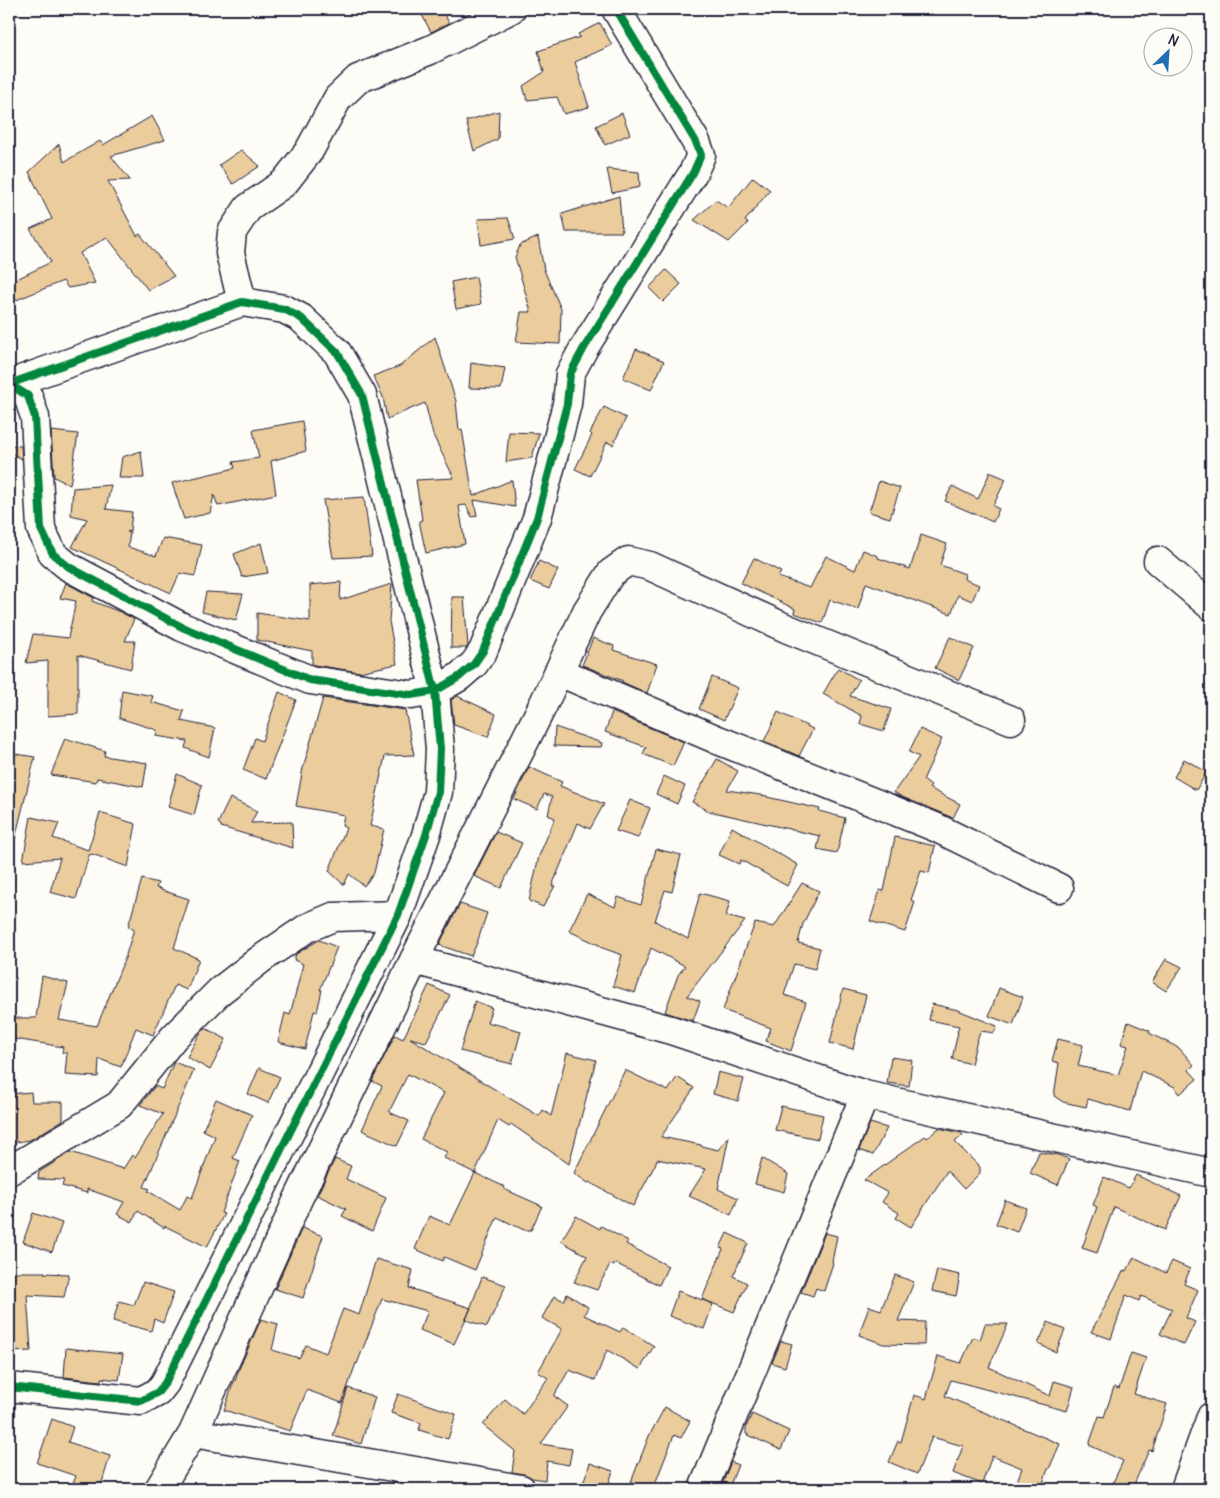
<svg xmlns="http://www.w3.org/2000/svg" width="1220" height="1498" font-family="Delius,sans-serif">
	<rect width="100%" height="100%" fill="#fdfcf7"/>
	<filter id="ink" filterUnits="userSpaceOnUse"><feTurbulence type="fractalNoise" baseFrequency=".02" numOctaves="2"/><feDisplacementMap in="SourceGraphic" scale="10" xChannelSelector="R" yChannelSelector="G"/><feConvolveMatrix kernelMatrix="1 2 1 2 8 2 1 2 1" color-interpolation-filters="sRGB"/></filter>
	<g filter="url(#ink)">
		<path fill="#ebcc9d" stroke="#22223b" d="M434,9h8l7,14 -18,9 -9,-17z
			M600,23l12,22 -37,17 14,45 -25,7 -7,-17 -30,3 -4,-14 21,-14 -6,-21 42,-14 -2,-3z
			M499,111l-1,28 -24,12 -8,-30z
			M622,113l8,21 -25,11 -9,-19z
			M152,116l13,24 -54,16 19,24 -22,1 29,55 3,-2 34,42 -26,14 -41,-53 -27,16 15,30 -27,5 -5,-7 -54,22v-20l42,-21 -21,-33 22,-10 -23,-47 30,-28 5,18 36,-21 3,4z
			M241,150l19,16 -27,18 -14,-19z
			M607,169l32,3 1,15 -28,6z
			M753,177l17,13 -25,31 3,2 -19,19 -35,-22 22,-20 12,8z
			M619,196l3,36h-56l-4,-18z
			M508,218l7,21 -34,6 -3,-26z
			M538,237l6,33 17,39 -1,35 -44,-2 5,-30h10l-16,-55 5,-12z
			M666,270l15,14 -18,18 -14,-14z
			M476,277l5,27 -25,5 -5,-27z
			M435,337l21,64 3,29 3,-1 11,67 39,-16 3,27 -41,-7 3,16 -5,1 -6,-12 -7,1 6,38 -39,9 -7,-32 3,-1 -6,-40 38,-2 -21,-43 -8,-32 -38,16 -4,-22 -10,-21 27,-10z
			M636,349l28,12 -13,29 -28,-12z
			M471,363l34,5 -4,21 -32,-1z
			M604,407l22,11 -13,27 -6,-3 -17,34 -15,-7 17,-34 -2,-2z
			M302,421l4,30 -35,10 5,33 -58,12 -4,-11 -4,18 -26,6 -12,-36 63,-15 -2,-6 26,-4 -6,-28z
			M51,431l27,3 -8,51 -16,-8z
			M509,432l30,1 -7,25 -26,4z
			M9,445l12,1 1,13 -13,-7z
			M141,451l3,27h-25l3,-21z
			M990,472l16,7 -13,27 6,3 -6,13 -48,-21 7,-15 26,13z
			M879,481l21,7 -10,30 -21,-6z
			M111,485l-5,24 26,3 -2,19 -3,1h3l-2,15 28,9 7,-18 39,7 -7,31 -15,-3 -9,20 -99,-46 15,-28 -16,-4 2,-27z
			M364,497l8,59 -39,2 -10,-58z
			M921,535l26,9 -7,21 25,9 -1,5 15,6 -7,16 -14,-6 -7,19 -85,-31 -8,26 -28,-9 -8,23 -28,-10 1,-4 -54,-26 13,-25 27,14 -3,5 32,11 16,-32 29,14 8,-20 15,6v2l32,11z
			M261,543l7,30 -26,4 -8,-23z
			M539,561l19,9 -9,19 -19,-8z
			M341,582l-1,18 52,-16 -3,37 8,43 -38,8 -45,-7 -2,-1v-13l-55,-11v-27l53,8v-36z
			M66,583l28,15 -2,3 28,11 14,7 -9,22h10l-4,28 -53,-14v59l-30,2v-55l-22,2 7,-29 35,4 8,-37 -16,-3z
			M206,592l37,2 -7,26 -34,-8z
			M452,597h12l4,49 -2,2h-15z
			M950,637l24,11 -15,32 -24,-12z
			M593,638l21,8 -1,4 44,14 -10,29 -25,-11 1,-1 -41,-16z
			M838,668l21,12 -9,16 41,13 -7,22 -24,-7 2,-8 -39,-22z
			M712,677l26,11 -14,32 -25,-11z
			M122,690l31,6 -2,6 33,9 -3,10 34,7 -6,29 -24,-9 2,-7 -31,-5 1,-6 -38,-12z
			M279,692l17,8 -30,79 -23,-9 12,-32 7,3z
			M457,696l39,18 -8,23 -34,-12 -3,-25z
			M323,698l82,12 9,45 -29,1 -15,70 14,3 -10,44 -10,13 -15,-12 -5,11 -15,-14 17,-43 -4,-2 2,-11 -48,-9 7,-38z
			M612,712l72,30 -11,24 -30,-12 3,-7 -41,-15z
			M778,712l35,17 -14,27 -35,-15z
			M555,727l47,16 -1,4 -47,-1z
			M920,729l22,10 -19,41 8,6 -2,2 31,16 -7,14 -51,-21 -8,-5 25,-35 -10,-5z
			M65,738l40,13 -1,5 43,7 -4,24 -46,-9 -1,4 -45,-7z
			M9,753l26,4 -20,82 -6,-1z
			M717,759l21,12 -11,19 40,6v1l53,12 -1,2 26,7 -8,35 -20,-4 3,-13 -111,-25 -17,-9z
			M1184,759l23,13 -11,18 -22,-13z
			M529,767l33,15 -2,4 44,18 -14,25 -12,-6 -26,63h3l-12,21 -14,-6 10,-45 16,-38 -7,-3 4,-18 -8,-3 -7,15 -23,-10z
			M177,774l25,11 -8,30 -26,-8z
			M664,776l21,10 -8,18 -21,-10z
			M230,798l27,13 -6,12 41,-1 1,26 -72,-21v-2l-3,-2z
			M630,800l20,8 -12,30 -22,-7z
			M100,813l36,11 -8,43 -36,-13 -3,1 -13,44 -26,-7 10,-34 -37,3 8,-44 28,6 -6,15 35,12z
			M732,827l66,38 -11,21 -46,-26 -2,4 -20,-9z
			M496,832l26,11 -21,45 -27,-12z
			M895,837l40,9 -6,27 -8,-2 -10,29 4,2 -10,30 -35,-11 10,-31 4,1z
			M656,849l25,6 -9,37 -7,-2 -10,31 33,18 12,-46 30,8 -4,15 19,5 -58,75 13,5 -7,20 -28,-9 13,-37 7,-9 -34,-18 -16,45 -22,-7 9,-31 -22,-8 1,-1 -32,-15 18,-37 28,13 3,-10 23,8z
			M142,879l16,4 -2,5 5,1v1l28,9 -15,49 25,11 -12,31 -12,-5 -22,50 -17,-7 -15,39 -22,-8 -1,18 -33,-2 2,-22h-5l1,-6 -54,-9v-20h27l6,-42 26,7 -9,37 38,6 28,-68 9,-29 -6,-2z
			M802,883l17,8 -16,33 -5,19 22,5 -5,21 -21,-5 -10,31 22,7 -15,49 -25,-10 5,-13 -48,-18 32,-87 19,4z
			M460,904l27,9 -10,30 -6,13 -32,-11z
			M319,940l18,7 -17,43h2l-5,22 -3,-1 -9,38 -27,-7 7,-29 5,2 13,-51 -9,-4 2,-6z
			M1166,959l16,8 -16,24 -14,-9z
			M429,985l21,10 -24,47 -16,-4 129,78 4,-6 8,6 16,-63 29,7 -27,104 -58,-40 -2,3 -11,-7 -23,53 -31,-15 3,-6 -26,-13 23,-46 -36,-19 -19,38 20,9 -12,25 -35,-16 20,-44 -10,-5 23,-46 8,4z
			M999,988l24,9 -10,28 -24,-9z
			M843,989l23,6 -13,54 -23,-6z
			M475,1001l17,7 -5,14 34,9 -9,33 -52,-13z
			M932,1004l26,6 39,16 -3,7 -13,-2 -4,9 -6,24 -19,-5 6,-27h-1l2,-6 -30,-6z
			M1128,1022l22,9 -1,2 30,15 15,17 -5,5 8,9 -17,15 -5,-7 -34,-16 -11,40 -42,-12 -2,8 -23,-5 -9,-6 5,-33 -7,-2 6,-22 25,6 -5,21 40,9 10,-29 -7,-2z
			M205,1028l21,11 -16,31 -23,-13 12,-22z
			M891,1057l21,3 -3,26 -22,-3z
			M174,1062l20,8 -50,117 6,2 -2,2 32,19 7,-14 5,2 23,-62 -12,-6 13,-31 36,16 -19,43 7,3 -19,52 3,1 -17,33 -42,-21 -1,2 -26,-17 -6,11 -15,-8 7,-12 -37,-13v4l-25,-7 2,-6 -26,-1 1,-7 32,-20 52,17 9,-14 3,3 28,-44 -23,-9 15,-19 7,3z
			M259,1068l21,9 -12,26 -20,-9z
			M625,1070l43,21 9,-14 17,11 -33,49 40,8v1l17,4 11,-14 -11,53 20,9 -7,17 -42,-19 17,-27 -49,-10 -2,6 -22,41 -44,-24 -1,1 -14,-10z
			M718,1072l26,7 -6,22 -25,-7z
			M31,1092l1,10h31v18l-33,20 -21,3v-49z
			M781,1106l42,9 -5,24 -43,-9z
			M870,1123l17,5 -14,27 -14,-5z
			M939,1128l22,5 2,2 -8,7 25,25v6l-16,16 -17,-18 -36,56 -15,-9 3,-5 -17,-11 6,-9 -24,-13 61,-44 2,2z
			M1039,1152l19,3 11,4 -11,26 -28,-12z
			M762,1158l26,16 -4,18 -29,-8z
			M335,1159l16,7 -5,13 40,19 -14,33 -30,-15 4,-7 -29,-14z
			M475,1173l30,14 -1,2 38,17 -11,24h-7l-27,-13 -22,53 -31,-13 -1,4 -28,-12 14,-33 21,9z
			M1136,1175l45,21 -16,34 -51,-23 -17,46 -15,-5 15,-41 -4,-2 11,-28 25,11z
			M1005,1200l21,8 -9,24 -21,-8z
			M33,1213l29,10 -10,29 -29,-10z
			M576,1216l24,13 1,-3 27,15 -2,3 42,22 -9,19 -44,-22 -1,3 -4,-2 -13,26 -23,-8 13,-26 -26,-15z
			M302,1228l21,8 -20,62 -28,-9z
			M727,1233l21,10 -15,33 14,7 -13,29 -32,-13 21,-50 -3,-1z
			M825,1233l12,3 -5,26 1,1 -9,28 -8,-3 -3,8 -12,-4z
			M1134,1257l32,16 6,-12 18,8 -6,15 14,6 -12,28 9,4 -11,23 -24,-11 12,-25 -31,-13 -2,5 -13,-6 -15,44 -20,-7 33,-62 3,1z
			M376,1259l37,11 -4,18 62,20 -17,36 -34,-14 8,-19 -46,-12 -25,65 -1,-1 -14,40 -35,-13 -17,41 -66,-21 10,-29h1l4,-12 22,-50 17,5 -6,26 27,8 7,-13 20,8 17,-44 16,6z
			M937,1270l23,5 -4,21 -24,-5z
			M9,1272h36l-1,1 25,1 -5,23 -37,-2 4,56 -21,1z
			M895,1275l19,7 -16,39 27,1 -1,23 -41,-1 -24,-9 10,-29 12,4z
			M482,1277l24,8 -19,42 -21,-7z
			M143,1282l31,10 -11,31 -9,-4 -3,12 -38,-10 6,-20 15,4z
			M678,1291l35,13 -9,25 -35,-13z
			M567,1294l21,13 -4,8 36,17 3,-5 31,19 -14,23 -33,-19 -12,30 -26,-10 -15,26 14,10 -27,38 31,5 -3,16 -22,-4 -2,19 -13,-2 -8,-4 -12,-2 3,-21 -32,-26 22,-26 18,15 25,-36 -10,-6 24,-43 -20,-11 12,-22 10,5z
			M1048,1322l17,8 -9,22 -18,-8z
			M985,1324h23l-19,43 61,29 4,-15 20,6 -7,24 -116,-31 -6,16 115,48 -11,25h-1l-7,20h-27l8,-21 -30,-12 -10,28 -29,-11 10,-27 -31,-9 -15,37 -28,-12 9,-21 3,1 13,-47 12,4 12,-43 23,7 12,-26 7,3z
			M781,1341l11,3 -7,23 -13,-4z
			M66,1348l57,6 -4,26 -18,-2v3l-37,-4z
			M1131,1353l15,5 -12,36 33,10 -15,47 -3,-1 -17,39h-22l13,-28 -34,-16 10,-29 5,1 10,-30 5,2z
			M348,1388l27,9 -14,47 -28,-8z
			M398,1394l58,20 -8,25 -29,-9 2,-7 -30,-10z
			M665,1407l25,14 -9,17 -7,-3 -21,54h-5l-17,-7 18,-46z
			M752,1414l37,17 -8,19 -35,-16v-7z
			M52,1419l21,8 -5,15 42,14 -10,33h-29l5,-13 -39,-13z
			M731,1462l7,3 -8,20 -7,-3z
			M590,1463l23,8 -6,18h-4l-20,-6z"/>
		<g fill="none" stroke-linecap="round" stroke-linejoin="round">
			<defs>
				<path id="minor" d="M242,302l-12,-49 2,-21 16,-24 36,-25 25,-32 29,-53 20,-19 72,-29 81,-41
					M9,384l19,12 7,21 6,112 12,25 16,13 113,60 128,53 101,15 24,-4 24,-14 15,-13 9,-13 54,-133 30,-114 3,-30 14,-26 109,-175 8,-18 -5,-13 -80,-133
					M1158,561l53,45
					M559,672l159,68 217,87 124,61
					M414,960l257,70 194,65 346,78
					M9,1171l110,-66 55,-68 46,-46 41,-32 46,-31 26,-11 65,-2
					M9,1387l132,14 17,-9 7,-9 233,-468 28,-80 12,-43 2,-43 -5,-58 -73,-296 -25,-43 -36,-34 -17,-9 -42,-7 -233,82
					M193,1433l328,56
					M159,1489l34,-56 105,-234 116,-239 129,-255 44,-94 24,-38 17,-12 22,5 138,63 223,91
					M703,1489l162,-394
					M1185,1489l26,-72"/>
			</defs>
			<use href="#minor" stroke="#22223b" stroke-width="31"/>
			<use href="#minor" stroke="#fdfcf7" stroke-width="28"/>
			<defs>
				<path id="cycleway" d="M9,384l19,12 7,21 6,112 12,25 16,13 113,60 128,53 101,15 24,-4 24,-14 15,-13 9,-13 54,-133 30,-114 3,-30 14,-26 109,-175 8,-18 -5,-13 -80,-133
					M9,1387l132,14 17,-9 7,-9 233,-468 28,-80 12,-43 2,-43 -5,-58 -73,-296 -25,-43 -36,-34 -17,-9 -42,-7 -233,82"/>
			</defs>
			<use href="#cycleway" stroke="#fdfcf7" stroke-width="11"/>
			<use href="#cycleway" stroke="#00873e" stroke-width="8"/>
		</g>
	</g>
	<rect width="1220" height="1498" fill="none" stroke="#fdfcf7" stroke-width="30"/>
	<rect x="15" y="15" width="1190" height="1468" fill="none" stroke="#22223b" stroke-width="2" filter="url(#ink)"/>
	<g transform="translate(1168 52) rotate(25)"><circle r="24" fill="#fdfcf7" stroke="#a5a5ac"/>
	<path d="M0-4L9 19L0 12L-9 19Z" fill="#1f6fb2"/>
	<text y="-8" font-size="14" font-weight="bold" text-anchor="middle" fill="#22223b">N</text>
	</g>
</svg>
